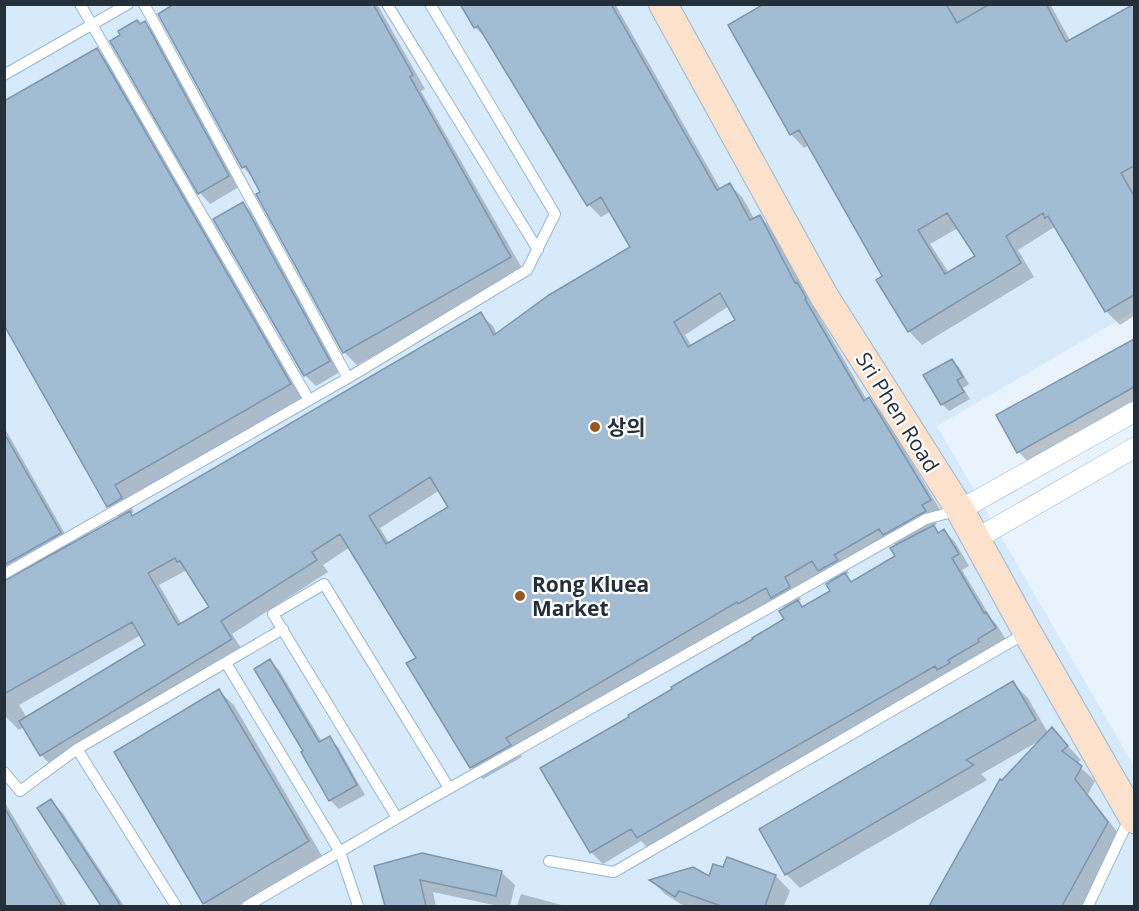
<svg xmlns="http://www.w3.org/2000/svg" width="1139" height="911" font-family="'Open Sans','Noto Sans KR',sans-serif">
	<rect width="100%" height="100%" fill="#e8f3fd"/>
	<path fill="#d6eafc" d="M5,5h1129v306l-197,115 197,340v140h-1129z"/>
	<path fill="#0003" fill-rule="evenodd" d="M177,4h200l48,85 -4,2 102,179 -166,95 -13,-13 -82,-159 -8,-15 -11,-11 -83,-152z
		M462,4h153l106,186 9,-5 12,12 13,23 5,-3 12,12 31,60 6,7 8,15h-1l51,89 2,-1 12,12 61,102 -9,5 4,6 -4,2 7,7 4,-2 11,11 14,24 -7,4 29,48 6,7 9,15 -357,209 -8,-8 -38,23 -12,-12 40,-134 155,-98 -1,-11 -9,-8 -259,149 5,7 -39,22 -12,-12 -53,-109 -68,-111 -27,18 5,7 -96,62 11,17 -189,117 -13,-13 -17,-28 -5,3 -15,-15v-288l68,119 48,-28 -12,-12 -11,-456 13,14 193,334 -176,101 7,13 -4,2 3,3 347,-203 13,12 4,8 135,-87 -21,-36 -10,6 -12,-12 -101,-165 -13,-13zM729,306l8,14 -45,27 -7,-12zM440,490l10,17 -61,36 -9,-15zM890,541l6,5 1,11 -44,26 -8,-8 4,-2 -4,-6zM187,570l24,37 -29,18 -23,-40zM823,574l9,9v9l-28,16 -7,-6 4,-3 -5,-9zM141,635l6,10 -120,73 -8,-13z
		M768,4h282l21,38 63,-36v310l-14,9 -14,-14 -50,-85 -38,24 16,27 -112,68 -13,-14 -25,-54 -75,-132 -5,3 -13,-14zM958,228l19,29 -28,16 -19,-29z
		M145,23l11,11 83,153 -29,17 -10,-11 -78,-157z
		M243,204l11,10 86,158 -24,14 -11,-11z
		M1134,341v63l-105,59 -10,-11 -21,-36z
		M952,360l7,7 10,17 -6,4 7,11 -21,12 -7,-7z
		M270,661l9,9 43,72 7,-4 9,9 27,48 -26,14 -9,-9 -25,-48z
		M1013,683l15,15 20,35 4,-4 29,31 -4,4 18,17 -7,13 33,43 -38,69h-152l69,-125 2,1 37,-41 -58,33 6,6 -187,108 -14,-14z
		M219,691l15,14 88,151 -84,50h-31l-3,-3 -88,-151z
		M4,801l63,105h-63z
		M51,801l11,11 62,94h-21l-64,-97z
		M728,859l48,17 14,15 -6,15 -91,-1 -9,1 -19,-12 -13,-13 58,-3 14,-9z
		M376,867l125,5 14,13 -5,21h-12l-65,-14 3,14h-50z
		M521,894l44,12h-48z"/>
	<path fill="#a2bcd4" stroke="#7d96ad" stroke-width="1.5" fill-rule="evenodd" d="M174,4h199l40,71 -3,2 101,180 -168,96 -87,-159 4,-2 -14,-26 -4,2 -84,-154z
		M460,4h151l106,186 13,-7 20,37 10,-5 35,68 2,-1 9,16 -1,1 59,102 5,-4 62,103 -9,5 4,6 -43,24 -4,-6 -45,26 4,5 -20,11 -6,-10 -27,16 5,10 -19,11 -5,-10 -28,16 -1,-2 -231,136 5,7 -41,23 -64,-105 10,-5 -76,-124 -28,18 5,8 -96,61 11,18 -192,117 -21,-35 126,-76 -13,-23 -128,72v-113l126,-70 2,5 349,-204 13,23 55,-40 81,-48 -29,-50 -14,9 -109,-180 -4,2zM720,293l15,27 -47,27 -14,-25zM430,477l18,30 -62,37 -17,-28zM175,558l2,4 3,-1 29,46 -31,18 -30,-52z
		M764,4h182l11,19 33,-19h56l20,38 68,-38v162l-13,7 13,23v99l-29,17 -57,-96 -3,2 -2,-5 -37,23 15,27 -113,69 -32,-52 6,-4 -83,-146 -9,5 -62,-110zM947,213l28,43 -30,18 -27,-44z
		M137,20l3,4 5,-3 84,155 -31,18 -88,-153 10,-6 -2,-4z
		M97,48l194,336 -176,101 7,13 -15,9 -103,-182v-224z
		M243,202l87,159 -26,15 -91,-157z
		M1134,339v48l-117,66 -21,-38z
		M952,359l11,18 -6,3 7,12 -23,13 -18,-30z
		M4,433l57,100 -57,32z
		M934,525l4,8 6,-4 15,25 -7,4 32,55 2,-1 10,16 -18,11 1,3 -31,18 2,3 -13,7 -2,-4 -298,172 -6,-9 -41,24 -50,-85 89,-51 -1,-2 44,-26 -1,-2 82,-48 -1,-1 32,-19 -5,-8 19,-11 4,7 28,-16 -4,-7 19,-11 6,9 44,-26 -5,-8z
		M270,659l49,83 11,-6 27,49 -28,16 -28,-49 2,-1 -49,-82z
		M1013,681l23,39 -70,40 8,5 -189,110 -26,-46z
		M219,689l90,152 -106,63 -89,-152z
		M1052,727l16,19 -6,5 20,15 -7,13 33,43 -46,84h-133l71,-127 2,1z
		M51,799l70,107h-20l-64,-98z
		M4,807l30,52 28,47h-58z
		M422,853l80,18 -6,25 -76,-16 6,26h-41l-11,-40z
		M727,857l49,18 -11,31h-44l-42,-15 -4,6 -26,-17 44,-13 16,9 4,-12 10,3z"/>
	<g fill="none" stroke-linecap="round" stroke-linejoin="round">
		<defs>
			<path id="lane" d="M80,4l229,396
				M144,4l204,374
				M387,4l151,246
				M4,75l124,-71
				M4,574l344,-196 179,-108 28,-56 -125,-210
				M226,663l114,189 18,54
				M4,772l16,19 57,-42
				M397,818l-124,-204 51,-30 125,204
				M549,861l65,11 412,-239
				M176,906l-99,-157 206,-120
				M247,906l171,-100 508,-287 33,-9
				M1088,906l42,-89"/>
			<path id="street" d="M960,510l174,-98
				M976,539l158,-91"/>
			<path id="secondary" d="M663,4l161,292 136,214 67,122 107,187"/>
		</defs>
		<use href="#lane" stroke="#9bb5cd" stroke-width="12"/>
		<use href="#street" stroke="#9bb5cd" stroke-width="21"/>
		<use href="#secondary" stroke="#9bb5cd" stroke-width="30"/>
		<use href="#lane" stroke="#fff" stroke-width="10"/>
		<use href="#street" stroke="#fff" stroke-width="20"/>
		<use href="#secondary" stroke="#fce1cc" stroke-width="28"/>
	</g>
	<g fill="#975720" stroke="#fff" stroke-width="2">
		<circle cx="595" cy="427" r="6"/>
		<circle cx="520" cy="596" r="6"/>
	</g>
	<g text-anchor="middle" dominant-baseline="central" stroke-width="4.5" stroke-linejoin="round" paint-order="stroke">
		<g font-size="21" fill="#252f39" stroke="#fff">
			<text transform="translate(898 412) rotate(58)">Sri Phen Road</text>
		</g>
		<g font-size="21" font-weight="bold" fill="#252f39" stroke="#fff" text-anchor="start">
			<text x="607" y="427">상의</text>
			<text x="532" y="584">Rong Kluea<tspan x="532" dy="24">Market</tspan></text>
		</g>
	</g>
	<rect width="1139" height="911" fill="none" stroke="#252f39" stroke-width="12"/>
</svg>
